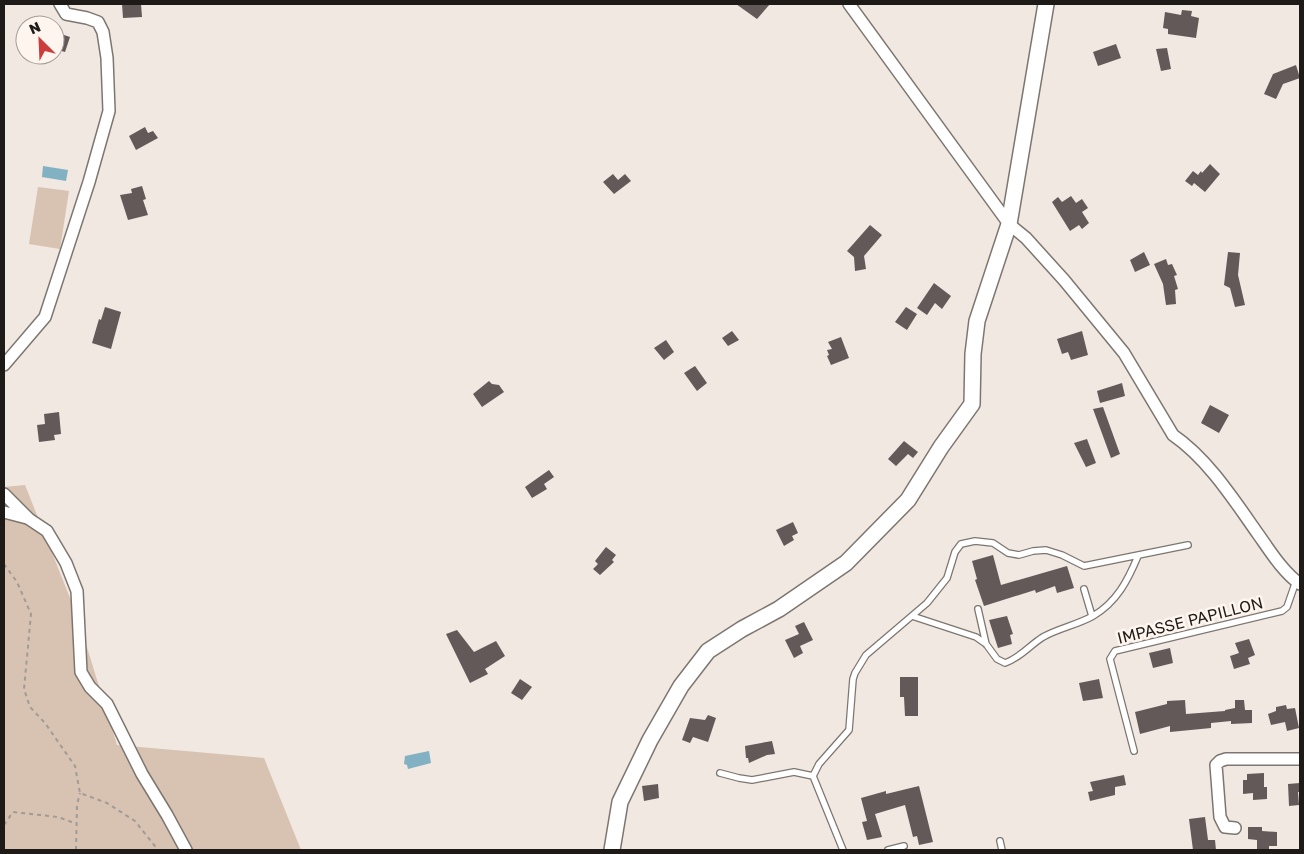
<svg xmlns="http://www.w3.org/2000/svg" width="1304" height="854" font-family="'Golos Text',sans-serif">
	<rect width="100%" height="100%" fill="#f0e8e1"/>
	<path fill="#d8c2b1" d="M38,187l31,4 -9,58 -31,-5z
		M25,485l53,133 39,127 147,13 37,92h-297v-363z"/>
	<path fill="#81b1c2" d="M43,166l25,4 -2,11 -24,-4z
		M429,751l2,12 -23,6 -1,-4 -3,-1 1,-8z"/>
	<path fill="#635959" d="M122,4h19l1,13 -19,1z
		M736,4h34l-13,15z
		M1182,10l10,1 -1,5 8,2 -3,20 -28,-4v-5l-5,-1 2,-16 16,3z
		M55,32l15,5 -5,15 -10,-3z
		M1116,44l5,14 -23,8 -5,-14z
		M1167,48l4,21 -10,2 -5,-22z
		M1296,65l4,13 -17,6 -7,15 -12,-5 9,-20z
		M145,127l3,6 5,-2 5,7 -22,12 -7,-14z
		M1210,164l10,10 -15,18 -11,-9 -2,3 -7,-5 8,-10 5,4 3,-4 1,2z
		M613,174l5,6 7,-6 6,7 -17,13 -11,-12z
		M142,186l4,13 -3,1 5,15 -20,5 -8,-25 12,-2 -1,-4z
		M1071,196l5,7 6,-4 6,9 -6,4 7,11 -7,6 -3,-4 -9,6 -18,-29 6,-5 4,5z
		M870,225l12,10 -18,21 2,13 -11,2 -1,-14 -7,-6z
		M1144,252l6,13 -15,7 -5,-12z
		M1228,252l12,1 -2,22 7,30 -10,2 -5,-19 -6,-3z
		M1166,259l2,6 4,-1 5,11 -3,1 4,13 -3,1 1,14 -10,1 -3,-21 -9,-20z
		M934,283l17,13 -9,13 -7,-6 -8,12 -10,-7z
		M105,307l16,5 -10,37 -19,-6 7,-24 2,1z
		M906,307l11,7 -10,16 -12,-8z
		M732,331l7,9 -11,6 -6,-8z
		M1082,331l6,24 -17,5 -3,-8 -6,2 -5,-15z
		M841,337l8,21 -18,7 -4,-9 2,-1 -2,-5 5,-1 -4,-7z
		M666,340l8,12 -10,8 -10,-12z
		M695,366l12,17 -10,8 -13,-18z
		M489,381l3,3 7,1 5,7 -22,15 -9,-13z
		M1122,383l3,13 -25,7 -3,-12z
		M1210,405l19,10 -10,18 -18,-10z
		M1103,407l17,47 -9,4 -18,-49z
		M59,412l2,22 -7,1 1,5 -16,2 -2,-17 8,-1 -1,-10z
		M1087,439l9,24 -10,4 -12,-24z
		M904,441l14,11 -5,6 -5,-4 -12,12 -8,-7z
		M549,470l5,7 -10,7 3,5 -15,9 -7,-11z
		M793,522l5,11 -6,3 2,4 -10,6 -8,-16z
		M606,547l10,8 -4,5 2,2 -14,13 -7,-6 5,-5 -3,-3z
		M993,555l8,30 66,-19 7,22 -17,5 -2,-7 -19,7 -1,-3 -51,16 -9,-26 2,-1 -5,-18z
		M1007,616l6,18 -3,1 2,9 -14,4 -9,-28z
		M804,622l9,18 -13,6 3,7 -9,5 -9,-18 14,-6 -4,-8z
		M457,630l17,22 22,-11 9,15 -20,13 3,5 -18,9 -24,-49z
		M1249,639l6,16 -7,3 2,6 -16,5 -4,-13 9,-3 -4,-10z
		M1170,648l3,15 -20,5 -4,-15z
		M900,677h18v39h-13l-1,-19h-4z
		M520,679l12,8 -10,13 -11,-7z
		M1099,679l4,19 -20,3 -4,-18z
		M1185,700l1,14 39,-3v-1l10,-2v-8h9l1,10h7v13l-21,1v-3l-20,2v5l-41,4v-6l-30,8 -5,-22 32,-8v-3z
		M1286,705l1,4 8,-1 4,20 -12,3 -2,-9 -14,3 -3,-11 8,-3v-4z
		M708,715l8,3 -8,24 -15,-5 -3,6 -8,-3 8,-22 15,2z
		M772,741l3,13 -8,1 -18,8 -1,-5h-2l-1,-12z
		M1264,773v14h3v12l-14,1v-7l-10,1v-14h4v-6z
		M1124,775l2,10 -11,2v8l-25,6 -2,-9 5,-1 -3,-9z
		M1300,783v9h-2l1,13 -10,1 -1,-22z
		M658,784l1,14 -15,3 -2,-15z
		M919,786l14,56 -14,3 -2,-9 -4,1 -8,-32 -30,9 7,23 -15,3 -5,-18 5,-1 -6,-23 25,-7v3z
		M1205,817l3,23h7l1,10h-23l-4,-31z
		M1248,827h14v4l15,1v14h-8v4h-12v-10l-9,-1z"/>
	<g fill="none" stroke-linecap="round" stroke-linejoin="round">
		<defs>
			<path id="lane" d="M1084,589l8,27
				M978,609l8,35
				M912,616l64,21 10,7 11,15 8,4c15,-5 25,-18 38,-26 16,-9 34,-12 50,-21 24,-14 35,-36 45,-60
				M1134,751l-24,-92 5,-8 167,-40 5,-4 9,-26
				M720,773l19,5 13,2 42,-8 19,4
				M1000,841l2,9
				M843,850l-30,-74 6,-12 30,-34 4,-51 2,-6 11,-18 61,-52 20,-25 8,-26 6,-8 14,-3 18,2 15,10 11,2 14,-4 13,-1 16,5 22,11 104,-21
				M888,850l16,-4"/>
			<path id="street" d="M849,4l160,220 17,14 38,42 60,73 49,82c35,24 61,65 85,99 12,17 25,38 42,50
				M4,365l41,-48 44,-135 20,-71 -2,-53 -4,-26 -5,-10 -11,-4 -21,-4 -6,-10
				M4,494l25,25 18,12 19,32 11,28 4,81 9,15 17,17 35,70 25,41 19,35
				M4,512l23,6
				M1235,828l-10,-1 -5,-10 -4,-52 4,-4 6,-2h74"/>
			<path id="secondary" d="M612,850l8,-48 30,-62 31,-54 27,-35 34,-22 37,-20 67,-46 62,-63 33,-53 31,-43 1,-50 4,-33 32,-97 37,-220"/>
		</defs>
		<use href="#lane" stroke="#7d7670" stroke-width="8"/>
		<use href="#street" stroke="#7d7670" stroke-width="14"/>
		<use href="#secondary" stroke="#7d7670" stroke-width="18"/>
		<path stroke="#a19b95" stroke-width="2" stroke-dasharray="4 4" stroke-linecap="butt" d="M4,564l13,18 14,32 -7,75 6,18 15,16 30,43 5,27 27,10 28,18 23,29
			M4,825l9,-13 45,5 19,7
			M76,850l1,-45 3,-12"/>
		<use href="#lane" stroke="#fff" stroke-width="5.5"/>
		<use href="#street" stroke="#fff" stroke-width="11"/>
		<use href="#secondary" stroke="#fff" stroke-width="15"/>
	</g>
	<g text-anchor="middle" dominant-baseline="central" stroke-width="5" stroke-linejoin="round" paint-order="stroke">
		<g font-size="16" fill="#1d1a17" stroke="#fef5ee">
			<text transform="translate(1190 620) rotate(-14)">IMPASSE PAPILLON</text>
		</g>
	</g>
	<rect width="1304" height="854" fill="none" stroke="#1d1a17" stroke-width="10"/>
	<g transform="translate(40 40) rotate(336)"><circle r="24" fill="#fef5ee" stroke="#a49d98"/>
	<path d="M0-4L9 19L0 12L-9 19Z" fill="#cb3c3a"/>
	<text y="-8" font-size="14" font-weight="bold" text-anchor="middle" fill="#1d1a17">N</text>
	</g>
</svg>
